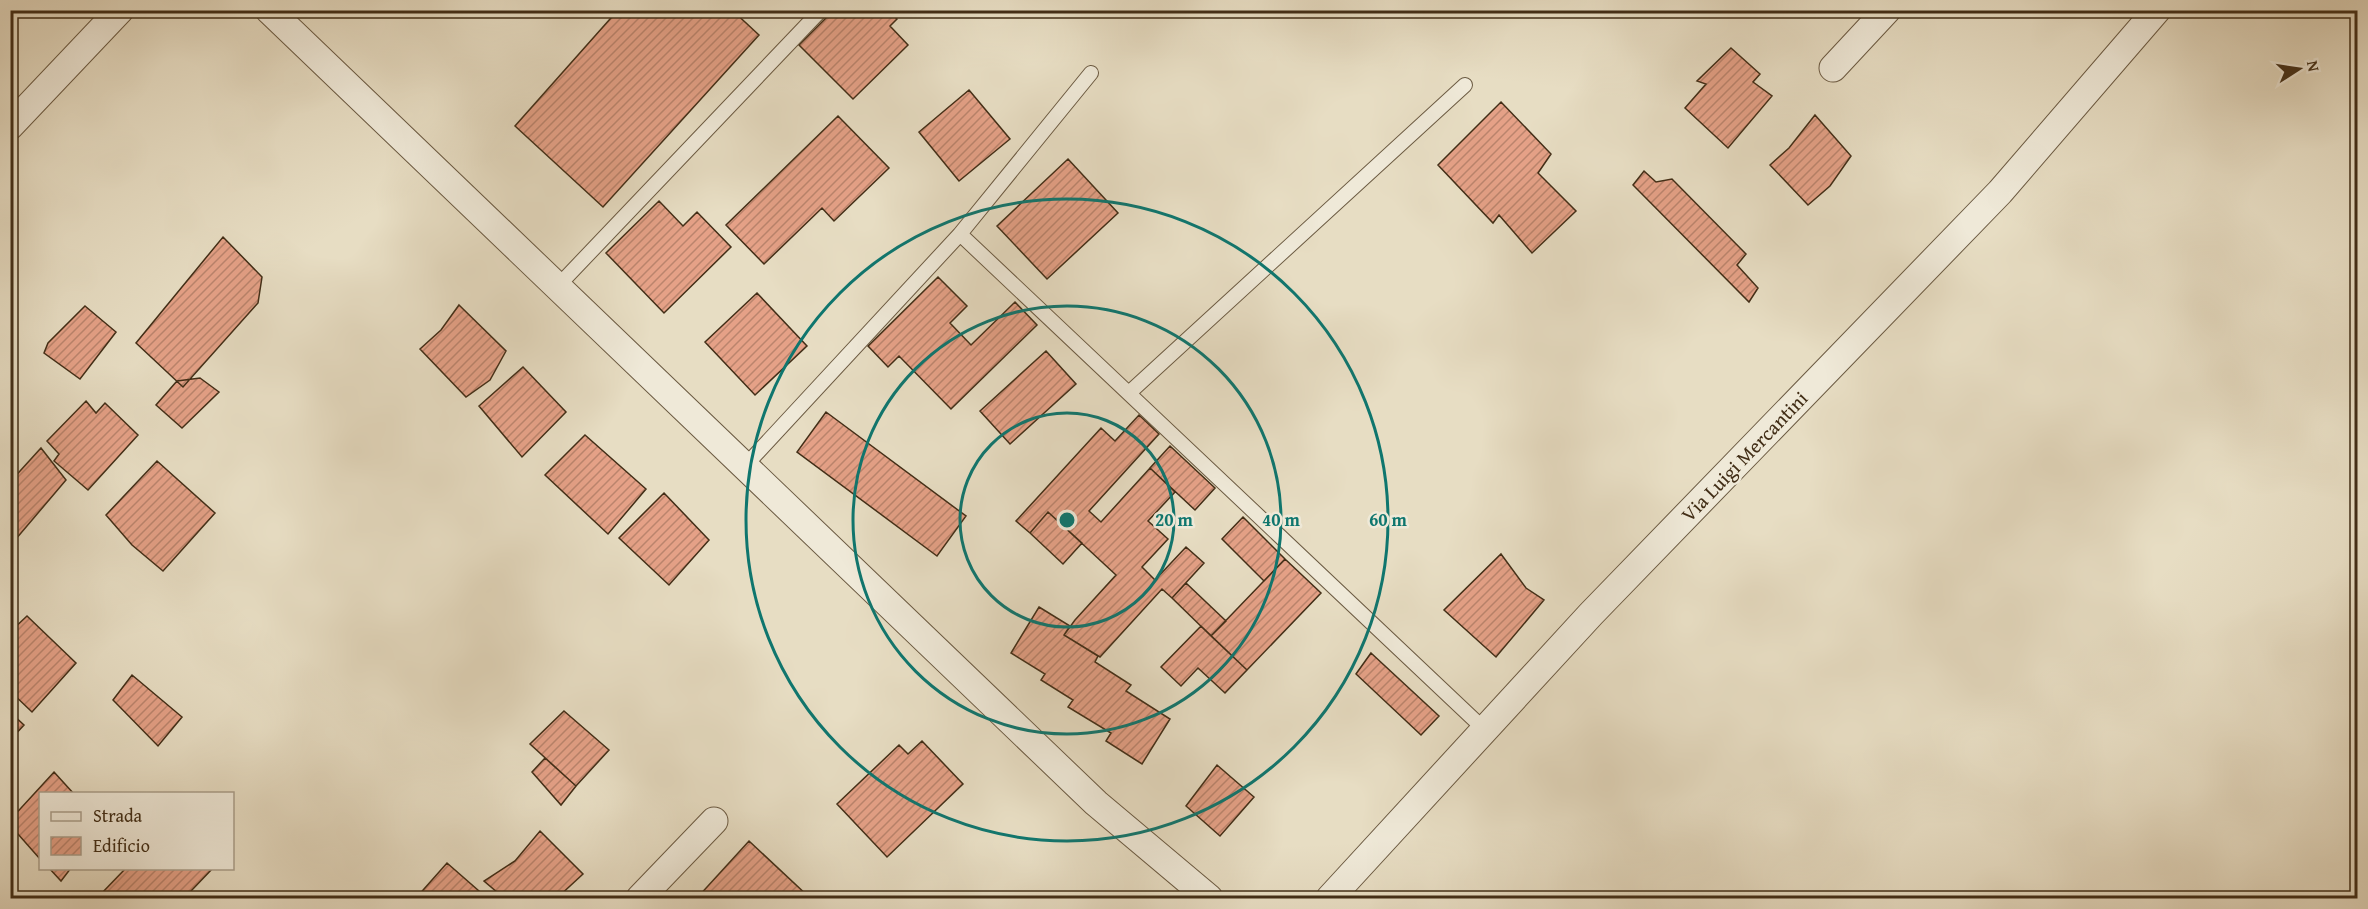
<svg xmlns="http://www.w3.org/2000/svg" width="2368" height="909" font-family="'Gentium Book Plus',serif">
	<defs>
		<pattern id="building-hatch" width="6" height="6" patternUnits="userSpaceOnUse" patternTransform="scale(1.5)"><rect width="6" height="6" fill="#e5a187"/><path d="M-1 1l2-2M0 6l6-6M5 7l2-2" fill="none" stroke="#bb846d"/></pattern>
	</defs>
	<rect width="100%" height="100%" fill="#e7ddc3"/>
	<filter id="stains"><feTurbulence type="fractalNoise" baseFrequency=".00333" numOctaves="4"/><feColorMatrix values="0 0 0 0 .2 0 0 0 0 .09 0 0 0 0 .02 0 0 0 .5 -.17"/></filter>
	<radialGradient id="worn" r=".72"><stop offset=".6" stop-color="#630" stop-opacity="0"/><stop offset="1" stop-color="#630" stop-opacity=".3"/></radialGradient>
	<path fill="url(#building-hatch)" stroke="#422e17" stroke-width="1.5" d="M618,10h114l27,25 -156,172 -88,-81z
		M834,10h54l9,9 -7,7 18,19 -55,54 -54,-54z
		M1731,48l29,26 -7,8 19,14 -44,52 -43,-40 21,-24 -9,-3z
		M969,90l41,49 -51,42 -40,-49z
		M1501,102l50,52 -13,19 38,38 -44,42 -33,-38 -6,8 -55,-58z
		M1815,115l36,41 -21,30 -22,19 -38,-40 19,-17z
		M838,116l51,52 -55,53 -12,-13 -58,56 -38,-39z
		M1068,159l50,54 -71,66 -50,-53z
		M1644,171l12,11 16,-3 74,75 -9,11 21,23 -9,14 -116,-117z
		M659,201l24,25 14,-14 34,35 -67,66 -58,-60z
		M223,237l39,40 -4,26 -75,84 -47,-44z
		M938,277l29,29 -17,17 21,22 44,-43 22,23 -86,84 -52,-53 -11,11 -20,-21z
		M757,293l50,53 -52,49 -50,-53z
		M459,305l47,46 -16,29 -24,17 -46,-48 21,-19z
		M85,306l31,26 -36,47 -36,-26 4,-10z
		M1046,351l30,33 -66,60 -30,-33z
		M523,367l43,45 -44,45 -43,-51z
		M200,378l19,14 -37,36 -26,-23 21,-24z
		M86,401l10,12 9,-10 33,32 -50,55 -34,-29 5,-7 -12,-13z
		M826,412l140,104 -29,40 -140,-104z
		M1139,415l20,19 -70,77 12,11 49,-54 25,24 -27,29 20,18 -26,28 13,13 31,-33 18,16 -32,35 -10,-9 -62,68 -36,-22 11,-15 41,-45 -68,-63 -18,21 -14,-12 85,-93 14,13z
		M585,435l61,54 -38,45 -63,-59z
		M1170,446l45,42 -20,22 -45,-42z
		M41,448l25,32 -56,66v-64z
		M157,461l58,52 -52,58 -31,-26 -26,-30z
		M664,493l45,47 -40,45 -50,-47z
		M1048,512l34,31 -19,21 -33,-31z
		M1243,517l42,42 -21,22 -42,-42z
		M1501,554l25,34 18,12 -48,57 -52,-47z
		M1285,559l36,34 -74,77 -36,-34z
		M1186,583l40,38 -15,15 -39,-38z
		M1039,607l31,19 -6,9 34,21 -3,6 36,23 -5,6 44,28 -28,45 -36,-23 5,-8 -43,-26 5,-7 -32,-20 4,-6 -34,-21z
		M27,616l49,47 -44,49 -22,-21v-59z
		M1201,626l46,44 -22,23 -27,-25 -17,18 -20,-19z
		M1371,653l68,63 -18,19 -65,-61z
		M132,675l50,42 -24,29 -45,-46z
		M564,711l45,39 -33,36 -46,-42z
		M10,712l14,13 -14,15z
		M922,741l41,43 -76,73 -50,-53 62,-59 9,9z
		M545,758l31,28 -15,19 -29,-33z
		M1217,765l37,32 -34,39 -34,-30z
		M54,772l20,22h-34v65l-30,-34v-5z
		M540,831l43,43 -26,24h-53l-20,-17 31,-20z
		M749,841l61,57h-113z
		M447,863l40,35h-71z
		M49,868h22l-10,13z
		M126,868h87l-22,23 5,7h-90l-5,-4z"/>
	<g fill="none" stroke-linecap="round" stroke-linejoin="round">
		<defs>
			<path id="service" d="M960,234l131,-161
				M557,287l264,-277
				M1129,393l336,-308
				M745,466l215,-232 525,496"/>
			<path id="minor" d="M269,10l827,793 113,95
				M1833,68l54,-58
				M10,126l110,-116
				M640,898l74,-77
				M1330,898l261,-284 409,-422 157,-182"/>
		</defs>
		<use href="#service" stroke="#6b5a42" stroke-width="16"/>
		<use href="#minor" stroke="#6b5a42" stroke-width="29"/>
		<use href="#service" stroke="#efe9d8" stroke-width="14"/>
		<use href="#minor" stroke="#efe9d8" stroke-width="27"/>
	</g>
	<g fill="none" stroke="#0f766e" stroke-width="3">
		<circle cx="1067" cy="520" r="107"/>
		<circle cx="1067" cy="520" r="214"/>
		<circle cx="1067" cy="520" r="321"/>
	</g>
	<g text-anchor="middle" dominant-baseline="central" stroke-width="5" stroke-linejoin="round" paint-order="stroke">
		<g font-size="20" fill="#422e17" stroke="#efe9d8">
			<text transform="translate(1744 456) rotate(-46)">Via Luigi Mercantini</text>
		</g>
	</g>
	<circle cx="1067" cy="520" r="9" fill="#0f766e" stroke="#efe9d8" stroke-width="3"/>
	<g font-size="18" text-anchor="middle" font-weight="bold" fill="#0f766e" stroke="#efe9d8" stroke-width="5" stroke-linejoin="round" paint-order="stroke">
		<text x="1174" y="526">20 m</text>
		<text x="1281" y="526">40 m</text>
		<text x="1388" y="526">60 m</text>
	</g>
	<rect width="2368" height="909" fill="none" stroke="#e7ddc3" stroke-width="36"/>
	<rect x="12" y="12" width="2344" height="885" fill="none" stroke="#422e17" stroke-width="3"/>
	<rect x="18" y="18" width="2332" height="873" fill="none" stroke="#422e17" stroke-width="1.5"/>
	<rect x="39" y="792" width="195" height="78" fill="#efe9d8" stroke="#aa9e8b" stroke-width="1.5"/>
	<rect x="51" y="812" width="30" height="9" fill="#efe9d8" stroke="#aa9e8b" stroke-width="1.5"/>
	<text x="93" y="822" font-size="18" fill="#422e17">Strada</text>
	<rect x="51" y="837" width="30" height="18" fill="url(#building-hatch)" stroke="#aa9e8b" stroke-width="1.5"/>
	<text x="93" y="852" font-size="18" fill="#422e17">Edificio</text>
	<g transform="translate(2299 69) rotate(78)" stroke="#efe9d8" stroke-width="4.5" paint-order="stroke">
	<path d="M0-4.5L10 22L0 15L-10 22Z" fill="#422e17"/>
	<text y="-9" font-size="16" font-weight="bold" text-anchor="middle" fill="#422e17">N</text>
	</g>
	<rect width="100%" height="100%" filter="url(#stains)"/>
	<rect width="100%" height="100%" fill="url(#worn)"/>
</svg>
